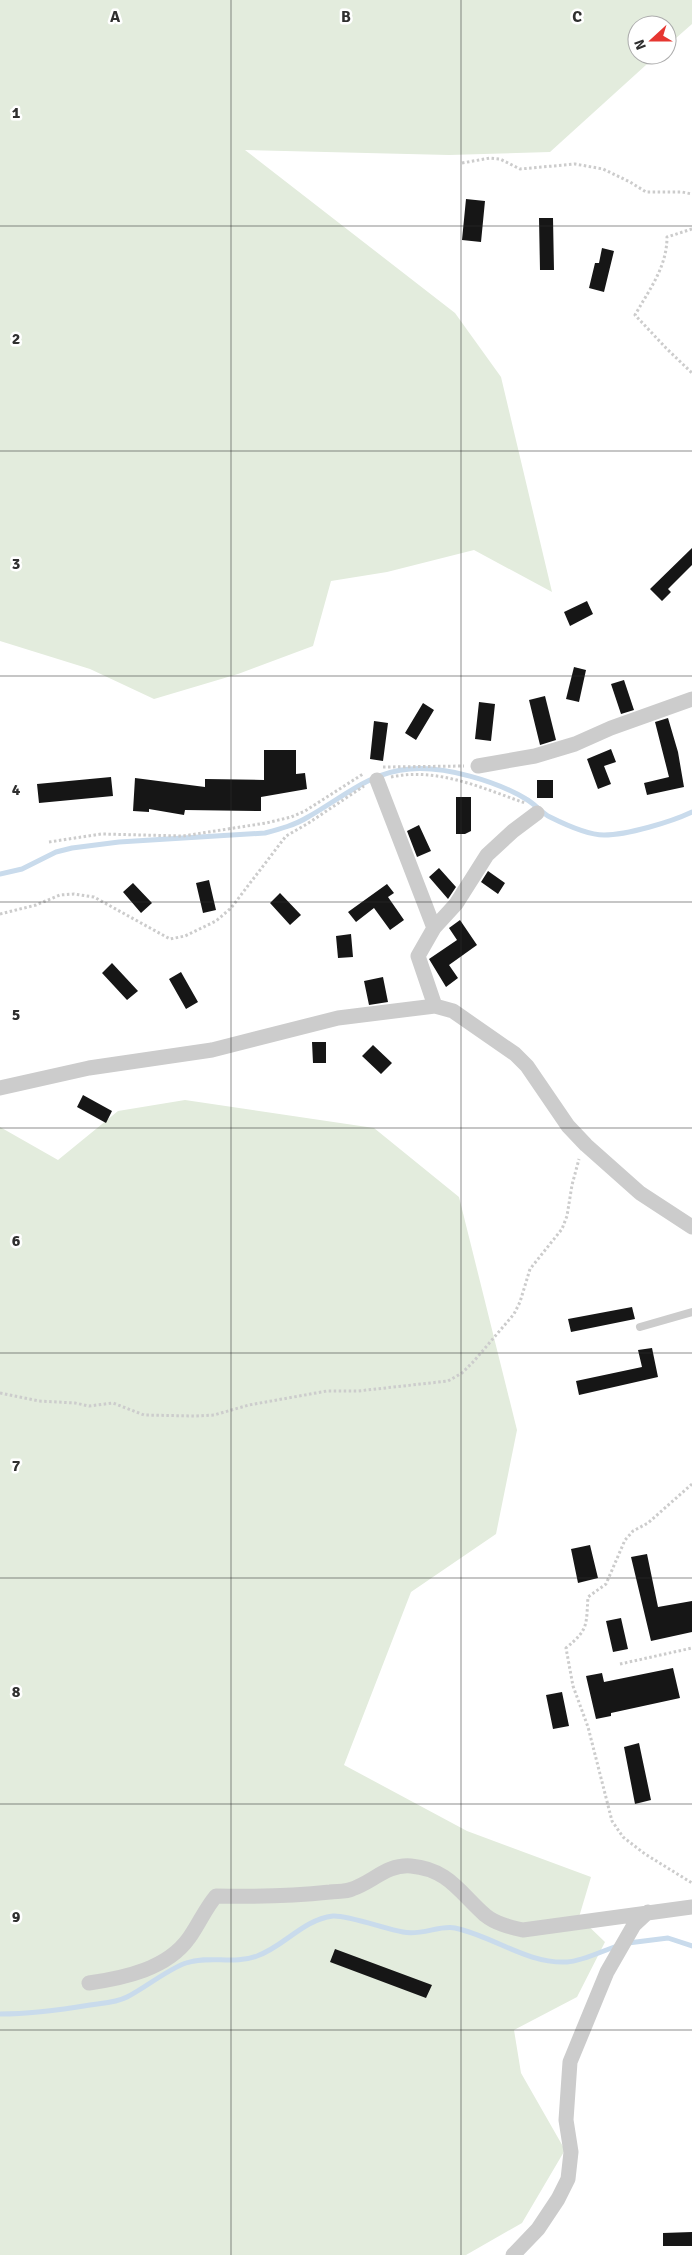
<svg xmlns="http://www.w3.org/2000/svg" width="692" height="2255" font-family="Signika,sans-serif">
	<rect width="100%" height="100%" fill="#fff"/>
	<path fill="#e3ecdd" d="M0,0h692v24l-25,22v-21h-30v30h20l-107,97 -101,3 -204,-5 210,163 46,64 51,215 -78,-42 -87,22 -56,9 -18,65 -75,28 -84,25 -64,-30 -90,-28z
		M185,1100l189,28 85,69 58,233 -21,104 -85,58 -67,173 123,66 124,46 -12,40 26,25 -28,55 -63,33 7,43 44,77 -43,73 -56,32h-466v-1128l58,33 60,-49z"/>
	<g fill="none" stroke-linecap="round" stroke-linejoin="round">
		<path stroke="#c9dbec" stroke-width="5" d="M0,874l22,-5 34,-17 16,-4 47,-6 146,-9c15,-4 30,-8 43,-16 34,-19 61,-45 102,-48 35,-3 86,12 116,30 9,5 16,14 24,18 14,7 39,18 54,18 23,0 67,-13 88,-23
			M628,1943l40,-5 24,8
			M0,2014c31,0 60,-4 90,-9 13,-2 25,-2 37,-8 18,-9 41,-28 59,-34 24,-8 47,2 71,-7 28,-10 45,-36 76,-40 14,-1 53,13 70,16 18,4 36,-7 52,-4 38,8 72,36 112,34 16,-1 35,-11 50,-16"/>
	</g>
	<path fill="#161616" d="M466,199l19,2 -4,41 -19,-2z
		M539,218h14l1,52h-14z
		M602,248l12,3 -10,41 -15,-4 6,-25h4z
		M692,548v17l-24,24 3,3 -9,9 -12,-12z
		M587,601l6,13 -23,12 -6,-14z
		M574,667l12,3 -7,32 -13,-3z
		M624,680l10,30 -13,4 -10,-30z
		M545,696l11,44 -16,5 -11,-45z
		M479,702l16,2 -4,37 -16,-2z
		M423,703l11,7 -18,30 -11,-7z
		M668,718l10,34 6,35 -37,8 -3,-12 25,-6 -14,-55z
		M374,721l14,2 -5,38 -13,-2z
		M611,749l5,13 -12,4 7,18 -13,5 -11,-30z
		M264,750h32v24l9,-1 2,16 -46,8v14l-76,-1 -1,5 -35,-6v3l-16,-1 2,-33 70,9v-8l59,1z
		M111,777l2,19 -74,7 -2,-19z
		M537,780h16v18h-16z
		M456,797h15v34l-6,3h-9z
		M419,825l12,26 -14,6 -10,-26z
		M439,868l17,19 -8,12 -19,-22z
		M488,871l17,12 -7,11 -17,-12z
		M209,880l7,30 -13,3 -7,-30z
		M133,883l19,20 -11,10 -18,-21z
		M387,884l7,9 -6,4 16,23 -14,10 -16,-22 -18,14 -8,-10z
		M280,893l21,22 -11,10 -20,-22z
		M460,920l17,25 -28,20 9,13 -12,9 -17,-28 28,-19 -8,-12z
		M351,934l2,23 -15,1 -2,-22z
		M112,963l26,28 -11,9 -25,-27z
		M181,972l17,30 -12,7 -17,-30z
		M383,977l5,25 -19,3 -5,-24z
		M312,1042h14v21h-13z
		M373,1045l19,18 -11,11 -19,-18z
		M83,1095l29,16 -6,12 -29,-16z
		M632,1307l3,12 -64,13 -3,-13z
		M652,1348l6,29 -79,18 -3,-14 66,-14 -4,-17z
		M590,1545l8,33 -20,5 -7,-34z
		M647,1554l11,53 34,-6v31l-41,9 -20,-84z
		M621,1618l7,31 -15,3 -7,-31z
		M673,1668l7,30 -69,15v3l-15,3 -10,-43 16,-3 2,9z
		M562,1692l7,34 -16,3 -7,-34z
		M639,1743l12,57 -16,4 -11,-57z
		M335,1949l97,36 -6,13 -96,-36z
		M692,2232v14h-29v-13z"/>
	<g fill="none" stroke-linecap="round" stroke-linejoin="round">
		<path stroke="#ccc" stroke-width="3" stroke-dasharray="2.5 2.5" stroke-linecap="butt" d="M462,163l28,-5 10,1 20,10 55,-5 28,5 27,13 16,10h36l10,2
			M692,229l-25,8c0,30 -18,53 -32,78l31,33 26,25
			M383,767l81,-1
			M391,777c46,-10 91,11 134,26
			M49,842l52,-8 82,2 83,-13 25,-6 14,-6 58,-37
			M0,914l36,-9 24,-10 14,-1 20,3 76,42 15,-3 31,-15 15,-13 55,-72 21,-12 57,-38
			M0,1393l39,8 36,2 14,3 24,-3 31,12 51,1 19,-1 35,-10 78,-14h31l90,-10 14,-8 12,-12 40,-47 6,-12 10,-33 32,-40 5,-13 5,-31 7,-26
			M692,1484l-44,39 -15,8 -8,9 -19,44 -18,13c-2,28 1,32 -22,51l7,38 15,41 24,94 11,16 22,17 47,29
			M620,1664l72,-16"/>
		<path stroke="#ccc" stroke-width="8" d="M640,1327l52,-15"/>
		<path stroke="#ccc" stroke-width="15" d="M478,766l57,-10 40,-12 36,-16 81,-29
			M377,780l57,148 -16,28 17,50
			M434,928l22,-24 31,-49 26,-24 24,-18
			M0,1088l89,-20 123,-18 126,-32 97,-12 18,5 62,43 12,12 41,60 18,19 54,48 52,34
			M89,1983c35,-5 78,-14 100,-45 10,-14 16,-29 27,-42 39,1 76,0 114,-4 7,-1 16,0 22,-3 21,-7 35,-25 59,-23 37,3 49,27 74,49 11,9 25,12 38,15l169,-23
			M513,2255l25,-26 20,-30 10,-20 3,-27 -5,-32 4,-58 37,-90 27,-47 14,-13"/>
	</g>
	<path fill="none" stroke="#2f2f2f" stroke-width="1" stroke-opacity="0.55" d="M231,0v2255M461,0v2255M0,226h692M0,451h692M0,676h692M0,902h692M0,1128h692M0,1353h692M0,1578h692M0,1804h692M0,2030h692"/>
	<g font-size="16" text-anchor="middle" font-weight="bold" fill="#2f2f2f" stroke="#fff" stroke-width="5" stroke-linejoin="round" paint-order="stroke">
		<text x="115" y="22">A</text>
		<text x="346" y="22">B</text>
		<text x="577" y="22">C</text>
		<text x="16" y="118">1</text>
		<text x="16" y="344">2</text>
		<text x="16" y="569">3</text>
		<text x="16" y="795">4</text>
		<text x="16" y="1020">5</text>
		<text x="16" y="1246">6</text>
		<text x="16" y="1471">7</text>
		<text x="16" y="1697">8</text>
		<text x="16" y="1922">9</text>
	</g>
	<g transform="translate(652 40) rotate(249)"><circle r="24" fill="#ffffff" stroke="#acacac"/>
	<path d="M0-4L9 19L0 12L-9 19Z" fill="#e63631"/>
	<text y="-8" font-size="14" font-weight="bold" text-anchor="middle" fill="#2f2f2f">N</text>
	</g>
</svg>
